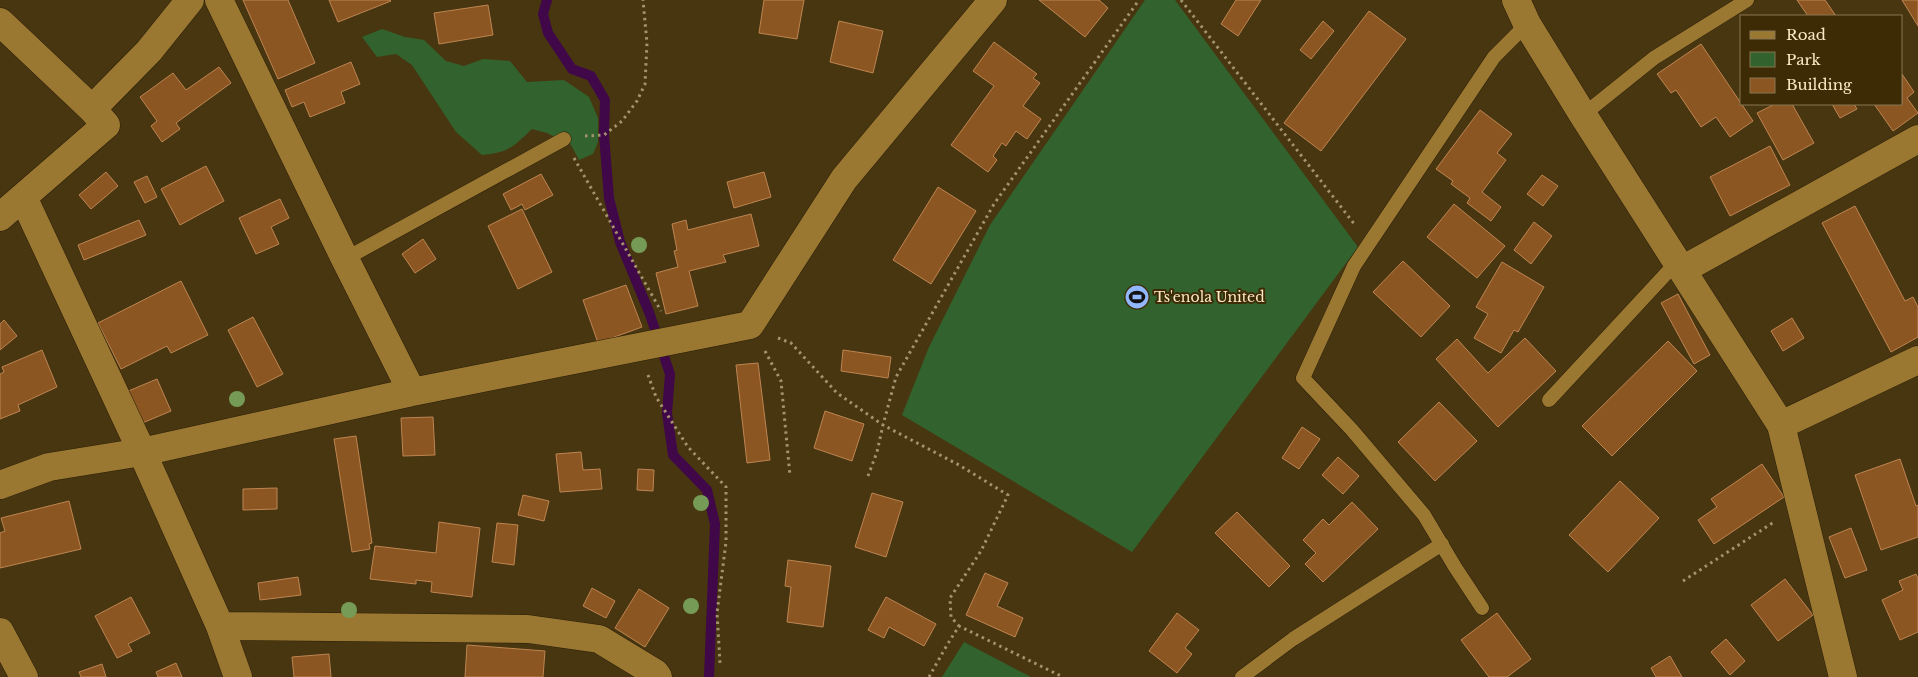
<svg xmlns="http://www.w3.org/2000/svg" width="1918" height="677" font-family="'Libre Baskerville',serif">
	<rect width="100%" height="100%" fill="#483611"/>
	<path fill="#32622d" d="M1145,0h30l183,247 -226,305 -230,-137 27,-68 61,-122z
		M382,29l23,8 19,3 22,21 18,5 19,-7 27,2 17,21 37,-2 25,17 9,21v24l-5,12 -14,6 -8,-15 -24,-12 -15,-4c-19,18 -24,24 -50,26l-26,-23 -44,-67 -16,-11 -19,3 -15,-20z
		M964,642l67,35h-89z"/>
	<g fill="none" stroke-linecap="round" stroke-linejoin="round">
		<path stroke="#400749" stroke-width="10" d="M547,0l-4,14 5,19 24,36 19,7 14,24 -1,35 5,63 11,44 29,70 21,62 -3,39 6,42 34,35 8,34 -6,153"/>
	</g>
	<path fill="#8b5621" stroke="#be8552" d="M243,0h45l27,63 -37,16z
		M329,0h61l1,1 -53,21z
		M764,0h40l-7,39 -38,-6z
		M1039,0h60l9,8 -23,29z
		M1236,0h25l-23,36 -17,-12z
		M1797,0h28l11,16h-28z
		M1902,0h16v26z
		M488,5l5,30 -54,9 -5,-31z
		M1369,11l37,28 -85,112 -37,-28z
		M839,21l44,10 -10,42 -43,-11z
		M1323,21l11,10 -23,28 -11,-9z
		M994,42l43,32 -4,4 7,5 -17,23 18,13 -14,20 -11,-8 -10,15 -4,-3 -9,13 4,4 -9,12 -37,-27 43,-59 -21,-15z
		M1701,44l52,77 -23,16 -14,-20 -15,10 -25,-37 -5,3 -14,-19z
		M351,62l9,22 -19,8 4,11 -35,14 -6,-15 -12,5 -7,-17z
		M219,67l12,16 -55,40 4,6 -18,13 -11,-16 6,-5 -17,-24 33,-24 13,17z
		M1902,74l12,18 -7,6 11,15 -25,18 -19,-27h28z
		M1775,104h17l22,39 -31,17 -26,-47z
		M1832,104h22l3,5 -17,9z
		M1480,110l32,24 -15,19 9,7 -24,32 19,15 -10,14 -24,-18 3,-5 -19,-14 2,-3 -17,-12z
		M1770,146l20,39 -60,31 -20,-39z
		M206,166l18,35 -44,24 -19,-36z
		M106,172l12,14 -27,23 -12,-14z
		M764,172l7,25 -37,11 -7,-26z
		M541,174l12,21 -28,15 -3,-6 -11,6 -8,-16z
		M1542,175l16,11 -15,20 -16,-12z
		M147,176l10,21 -12,6 -11,-21z
		M938,187l38,24 -45,73 -38,-24z
		M280,199l9,19 -18,9 8,17 -23,10 -17,-36z
		M1454,204l51,42 -28,32 -50,-41z
		M1855,206l50,95 8,-4 5,10v30l-27,15 -69,-129z
		M522,209l30,63 -34,17 -30,-63z
		M751,214l8,32 -36,9 3,7 -37,9 9,35 -32,8 -10,-41 22,-6 -4,-16 3,-1 -5,-26 14,-4 2,10z
		M139,220l7,15 -62,25 -6,-15z
		M1534,222l18,14 -21,28 -17,-14z
		M423,239l13,20 -21,14 -13,-19z
		M1403,261l47,45 -29,31 -48,-45z
		M1502,262l42,25 -26,45 -4,-2 -13,23 -27,-15 14,-24 -12,-7z
		M181,281l27,54 -37,18 -4,-7 -46,23 -23,-46z
		M626,285l16,42 -44,16 -15,-43z
		M1678,294l32,61 -16,9 -33,-61z
		M253,317l30,57 -26,13 -29,-57z
		M1792,318l12,20 -21,13 -12,-20z
		M4,320l13,16 -17,14v-26z
		M1525,338l31,33 -58,56 -62,-68 21,-20 31,34z
		M1668,341l29,30 -85,85 -30,-30z
		M42,350l15,37 -39,18 2,6 -20,8v-45l4,-2 -2,-5z
		M843,350l48,7 -3,21 -47,-7z
		M758,363l12,97 -23,3 -11,-98z
		M157,379l14,32 -31,13 -14,-32z
		M1439,402l38,39 -42,40 -37,-39z
		M825,411l39,13 -12,37 -38,-13z
		M433,417l2,38 -32,1 -2,-38z
		M1302,427l18,12 -21,30 -17,-11z
		M356,436l16,107 -3,1 1,5 -18,3 -18,-113z
		M581,452l2,18 17,-1 2,20 -42,3 -4,-38z
		M1338,457l21,19 -16,18 -21,-19z
		M1900,459l16,47 2,-1v32l-37,13 -26,-75z
		M1762,464l22,33 -70,47 -16,-24 19,-13 -6,-8z
		M638,469l16,1 -1,21 -16,-1z
		M1620,481l39,37 -51,54 -39,-37z
		M277,488v21l-34,1v-21z
		M872,493l31,9 -17,55 -31,-10z
		M523,495l26,6 -5,20 -26,-6z
		M69,501l12,48 -81,19v-35l5,-2 -4,-13z
		M1352,502l26,27 -55,53 -18,-18 11,-11 -13,-13 20,-21 6,6z
		M1237,512l53,54 -21,21 -54,-54z
		M439,522l41,6 -8,69 -41,-5 1,-10 -16,-2v4l-46,-5 5,-33 61,7z
		M497,523l21,2 -4,40 -22,-3z
		M1851,528l16,42 -22,8 -16,-41z
		M788,560l43,6 -8,61 -36,-5 4,-35 -6,-1z
		M985,573l23,10 -11,23 26,12 -8,19 -49,-22z
		M1916,574l2,5v53l-18,8 -18,-40 21,-10 -4,-9z
		M298,577l3,18 -41,5 -2,-17z
		M1785,579l28,36 -35,26 -27,-36z
		M592,588l23,13 -9,17 -23,-12z
		M639,589l30,19 -24,39 -30,-19z
		M131,597l19,36 -22,11 4,7 -15,7 -22,-42z
		M886,597l50,27 -12,22 -35,-19 -5,11 -16,-8z
		M1177,613l22,17 -14,18 7,6 -15,19 -28,-22z
		M1497,613l34,46 -24,18h-18l-28,-37z
		M1726,639l19,22 -15,14 -19,-23z
		M467,645l78,6 -2,26h-78z
		M329,654l2,23h-37l-2,-20z
		M1670,656l12,21h-26l-5,-9z
		M176,663l6,14h-24l-2,-5z
		M102,664l4,13h-25l-2,-5z"/>
	<g fill="none" stroke-linecap="round" stroke-linejoin="round">
		<defs>
			<path id="service" d="M1583,115l71,-57 93,-58
				M345,259l219,-120
				M1549,400l127,-137
				M1482,608l-27,-41 -31,-52 -72,-85 -49,-52 51,-112 140,-209 33,-33
				M1242,677l51,-38 149,-95"/>
			<path id="minor" d="M219,0l126,259 67,133
				M1516,0l11,24 56,91 198,310 62,252
				M0,22l92,87 14,16 -106,92
				M92,109l57,-58 41,-51
				M23,197l119,255 78,174 18,51
				M1682,270l236,-131
				M1781,425l137,-65
				M0,485l49,-18 93,-15 270,-60 338,-67 94,-146 149,-179
				M220,626l308,3 71,10 56,34 3,4
				M0,632l24,45"/>
		</defs>
		<use href="#service" stroke="#2a1e08" stroke-width="15"/>
		<use href="#minor" stroke="#2a1e08" stroke-width="29"/>
		<path stroke="#a5936f" stroke-width="3" stroke-dasharray="2.5 4" stroke-linecap="butt" d="M1181,0l174,225
			M585,136l19,-1 18,-14 15,-20 8,-17 2,-41 -4,-43
			M574,158l87,153
			M778,338l13,5 46,50 46,32 76,40 49,30 -27,56 -31,47 1,19 8,9
			M765,351l16,30 9,95
			M648,375l8,22 32,50 38,40v55l-9,71 3,50
			M868,476l9,-24 6,-27 13,-48 98,-173 145,-204
			M1683,581l91,-59
			M929,677l18,-32 12,-19 104,51"/>
		<use href="#service" stroke="#9b7832" stroke-width="14"/>
		<use href="#minor" stroke="#9b7832" stroke-width="28"/>
	</g>
	<g fill="#769b57">
		<circle cx="639" cy="245" r="8"/>
		<circle cx="237" cy="399" r="8"/>
		<circle cx="701" cy="503" r="8"/>
		<circle cx="691" cy="606" r="8"/>
		<circle cx="349" cy="610" r="8"/>
	</g>
	<defs>
		<symbol id="stadium-disc" viewBox="-11 -11 22 22"><circle r="9.5" fill="#91b8fd" stroke="#3d2b05"/><path d="M0-5a6.5 5 0 1 0 0 10a6.5 5 0 1 0 0-10ZM-3.5-1.8h7v3.6h-7Z" fill="#111"/></symbol>
	</defs>
	<g fill-rule="evenodd">
		<use href="#stadium-disc" x="1123" y="283" width="28" height="28"/>
	</g>
	<g text-anchor="middle" dominant-baseline="central" stroke-width="4" stroke-linejoin="round" paint-order="stroke">
		<g font-size="14" fill="#fbe8c6" stroke="#3d2b05" text-anchor="start">
			<text x="1154" y="297">Ts'enola United</text>
		</g>
	</g>
	<rect x="1740" y="15" width="162" height="90" fill="#3d2b05" stroke="#897752"/>
	<rect x="1750" y="31" width="25" height="8" fill="#9b7832" stroke="#897752"/>
	<text x="1786" y="40" font-size="15" fill="#fbe8c6">Road</text>
	<rect x="1750" y="52" width="25" height="15" fill="#32622d" stroke="#897752"/>
	<text x="1786" y="65" font-size="15" fill="#fbe8c6">Park</text>
	<rect x="1750" y="78" width="25" height="15" fill="#8b5621" stroke="#897752"/>
	<text x="1786" y="90" font-size="15" fill="#fbe8c6">Building</text>
</svg>
